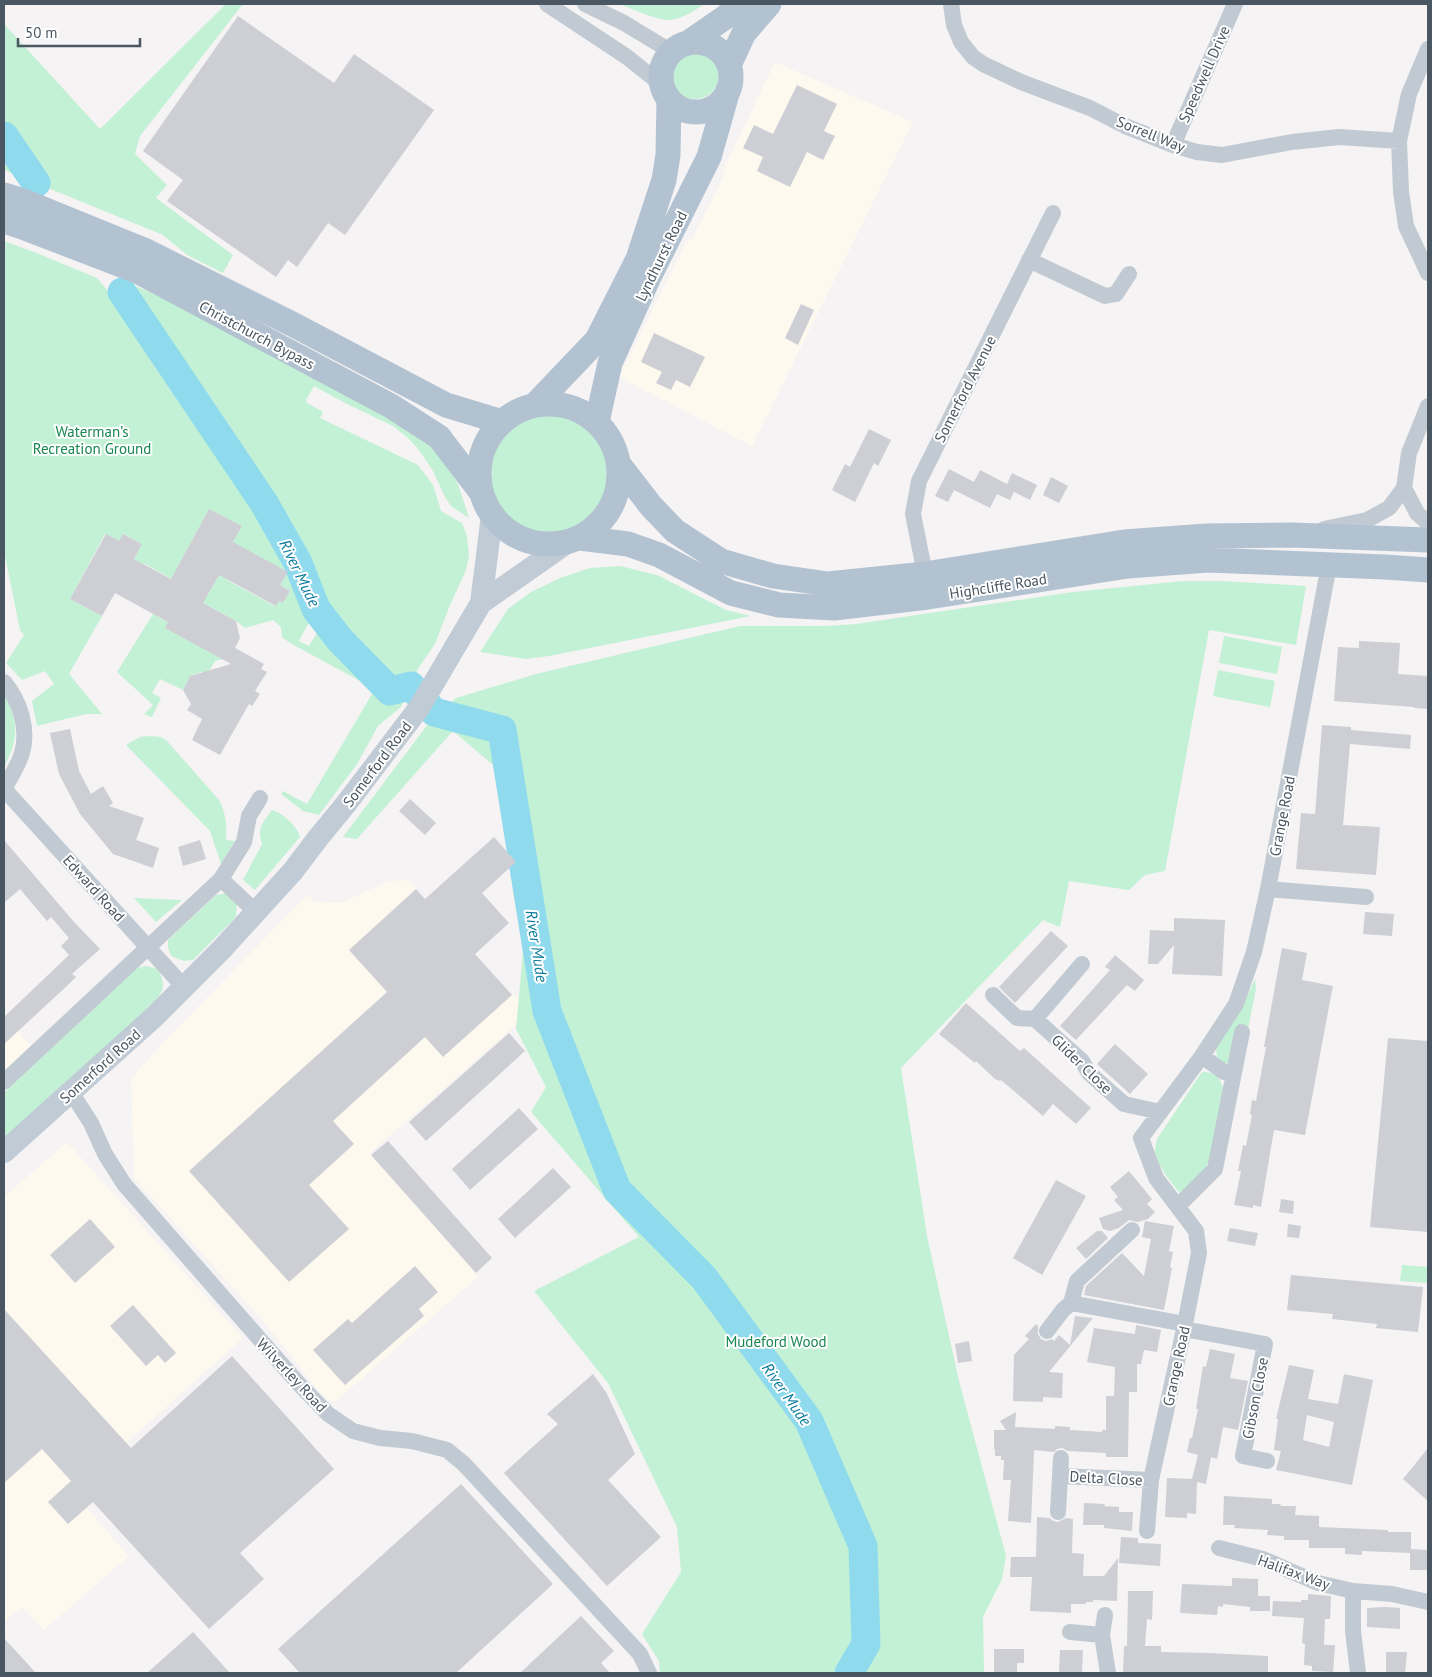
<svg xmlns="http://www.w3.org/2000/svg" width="1432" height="1677" font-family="'PT Sans',sans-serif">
	<rect width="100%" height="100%" fill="#f5f3f3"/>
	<path fill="#fdf9ef" d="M775,62l138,60 -161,324 -133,-69 69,-138 4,1 34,-67 -3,-3z
		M408,880l104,115 7,3 -2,26 -147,129 108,124 -142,124h-4l-5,-2 -10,-10 -52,-66 -131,-145 -3,-99 28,-32 148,-152 9,7 25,1 48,-22z
		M4,1016l33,36 -33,30z
		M67,1142l176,196 -171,153 57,65 -85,74 -22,-23 -18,15v-425z"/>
	<path fill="#c3f1d5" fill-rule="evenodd" d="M226,4h17l-103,132 -5,18 32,31 -11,13 77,57 -10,18 -36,-18 -24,-20 -159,-65v-146l96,105z
		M619,4h86c-11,6 -23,16 -37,16 -16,-1 -34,-11 -49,-16z
		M671 75a24 24 0 1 1 48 0a24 24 0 1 1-48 0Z
		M4,241l30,11 63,26 16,19 2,-8 11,-7 61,26 227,119 35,40 9,17 11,34 -18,-12 -6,-9 -12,-26 -14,-21 -11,-12 -15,-12 -46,-22 -33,-18 -8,14 1,3 16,9 -3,6 98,47 15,20 8,26 21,12 5,13 2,20 -3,14 -16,35 -15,39 -16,23 -18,40 -23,19 -21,38 -38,51 -16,-4 -22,-17 2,-3 24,13 68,-115 -85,-46 -8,-6 -1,-10 -8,-7 -28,8 -9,-7 -47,-26 18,1 19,-34 1,18 48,26 4,-5 4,2 7,-12 -10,-6 7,-13 -40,-22 -18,-1 13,-23 -33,-17 -33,61 10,17 -41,-23 -14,1 11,-21 -18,-10 -5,7 -14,-7 -35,65 32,17 -33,58 33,40h-16l-49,12 -5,-25 22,-17 -9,-13 -23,9 -16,-17 18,-28 -4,-5 -16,-79zM316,609l9,11 -16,26 -10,-5z
		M489 475a60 60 0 1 1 120 0a60 60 0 1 1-120 0Z
		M620,566l37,9 69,35 25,6 -202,40 -23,3 -46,-7 28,-43 23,-17 29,-14 30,-10z
		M1183,581h39l84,5 -10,59 -87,-15 -44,241 -20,4 -16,15 -60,-9 -9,46 -17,-7 -142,148 26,168 32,145 47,175 -4,23 -19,38 1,56h-324l-1,-12 -17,-27 39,-62 -4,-45 -69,-144 -74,-92 105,-54 -108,-125 15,-25 -30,-58 7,-78 -4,-85 -20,-96 -46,-39 -96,108 -14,-2 88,-117 25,-22 80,-24 204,-48h86l30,-2 217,-32z
		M153,614l15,8 -3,6 58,31 -8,2 -7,12 -7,-1 -11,4 -7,14 -23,-11 -8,14 9,5 -9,19 -8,-3 9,-9 -36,-33z
		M1224,636l58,11 -5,27 -58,-11z
		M1218,670l57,11 -5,26 -57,-11z
		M4,693c14,29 16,45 0,74z
		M150,736l11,1 6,4 52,59c7,14 8,24 7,40l9,1 -14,23 -11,-33 -84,-86 14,-8z
		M272,810c11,3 26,17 28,27l-45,53 -12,-10 19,-36c-5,-17 0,-20 10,-34z
		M227,893l10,9 -1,14 -3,4 -40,40 -9,1 -13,-5 -3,-8v-8l48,-45z
		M134,898l48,2 -26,22z
		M146,966l12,3c10,20 4,24 -9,38l-145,133v-47l133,-125z
		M1255,979l1,10 -8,40 -20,34 -4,1c-7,-6 -9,-10 -7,-20l26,-39z
		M1202,1072c13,0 17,4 21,16l-13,73 -22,28 -9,3c-9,-11 -21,-26 -24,-40 0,-4 1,-9 2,-13z
		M1402,1265l26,2v16l-28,-2z"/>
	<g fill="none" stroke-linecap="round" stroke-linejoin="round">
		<path stroke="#90daee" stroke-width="29" d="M4,136l32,47
			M122,292l142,211 34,60 18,46 24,31 50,51 21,-5 23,26 68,18 45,281 70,179 87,88 105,143 54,125 3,98 -17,29"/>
	</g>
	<path fill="#cdcfd5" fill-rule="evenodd" d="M238,16l96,67 20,-29 80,56 -89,125 -17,-12 -31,44 -9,-7 -12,17 -109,-76 16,-21 -40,-29z
		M797,85l40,19 -13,27 11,5 -12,24 -16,-8 -17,35 -33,-16 6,-14 -20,-9 11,-23 19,9z
		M801,304l13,6 -16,35 -13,-7z
		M654,333l51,24 -15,30 -14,-7 -5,10 -15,-7 6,-11 -21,-10z
		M869,429l22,11 -13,26 -4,-3 -19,39 -23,-12 13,-26 5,3z
		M949,469l25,13 6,-12 27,14 5,-11 25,12 -7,15 -16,-8 -4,8 -13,-6 -7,14 -36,-18 -6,12 -13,-6z
		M1051,477l17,9 -9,17 -16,-8z
		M209,509l33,17 -9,16 55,30 -8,13 10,6 -7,12 -4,-2 -3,5 -57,-31 -16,28 33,18 4,17 -5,10 29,16 -3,5 6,3 -12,19 5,3 -8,12 -3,-2 -29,51 -28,-15 10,-21 -15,-9 4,-6 -8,-14 7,-14 41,-12 -66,-36 3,-6 -53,-29 -13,23 -32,-17 36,-65 13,7 4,-7 19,10 -8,15 37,20z
		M1359,641l41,2 -2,31 30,2v33l-14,-1v-1l-80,-6 4,-54 21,1z
		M1322,725l29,2v3l60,5 -1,14 -60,-5 -7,81 37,2 -4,48 -80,-6 5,-56 14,1z
		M70,729l9,42 12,23 12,-8 10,17 -4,3 35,12 -8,22 23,8 -6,20 -40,-14 -33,-40 -21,-40 -9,-41z
		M410,799l26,24 -11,12 -26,-24z
		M494,837l22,25 -34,31 27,30 -34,31 37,41 -69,62 -18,-20 -92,84 21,23 -45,41 40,44 -60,53 -100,-111 198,-179 -38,-42 67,-61 9,10z
		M4,840l70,82 26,27 -28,25 4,3 -8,8 -64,59v-27l65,-62 -8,-9 8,-8 -18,-21 -4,4 -27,-32 -16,14z
		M200,840l6,19 -23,7 -5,-19z
		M1365,912l29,2 -2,22 -29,-2z
		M1174,918l51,2 -3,56 -50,-2 2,-29 -16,19h-10l2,-34 24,1z
		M1051,931l17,15 -53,57 -16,-16z
		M1282,948l25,5 -5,27 31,6 -2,10 -26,139 -31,-5 -13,77 -8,-2v3l-19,-3 7,-34h-3l5,-26 3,1 6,-31 -2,-1 2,-14 4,1 10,-54h-2z
		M1115,955l29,25 -9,11 -8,-6 -51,55 -16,-14 50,-56 -5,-3z
		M966,1003l54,48 4,-3 67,60 -15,16 -23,-20 -10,12 -42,-36 -1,1 -5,-2 -19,-18 -1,2 -36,-29z
		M509,1033l16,18 -99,90 -17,-19z
		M1388,1038l40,3v191l-58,-5z
		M1115,1044l33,30 -18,20 -33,-30z
		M519,1108l19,21 -68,61 -18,-21z
		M388,1141l104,117 -16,15 -105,-118z
		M553,1168l18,19 -56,51 -17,-19z
		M1129,1171l23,28 -5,5 8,8 -7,7 -10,3 -9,-2 -10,8 -9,3 -7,-2 -4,-11 24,-8 -9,-10 4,-3 -8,-10z
		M1056,1180l30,16 -44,79 -29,-17z
		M1281,1199l13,2 -1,13 -14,-2z
		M90,1219l25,28 -40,36 -25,-28z
		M1145,1221l29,5 -5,25 4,1 -3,15 2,1 -8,42 -80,-15 2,-9 36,-33 22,23 7,-37 -9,-2z
		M1288,1224l13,2 -2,12 -12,-1z
		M1230,1228l28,5 -3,13 -28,-5z
		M1097,1231h5l6,7 -22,21 -10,-11z
		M415,1266l23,26 -19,17 5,7 -79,69 -32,-35 35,-31 4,4z
		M1291,1275l132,12 -5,45 -42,-4 1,-4 -45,-5 1,-5 -46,-4z
		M133,1305l43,48 -11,10 -7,-8 -12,11 -36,-40z
		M4,1309l127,139 101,-92 102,113 -94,84 24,26 -55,50 -116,-127 -25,22 -20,-22 23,-21 -29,-32 -38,34z
		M1075,1316l18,2 -44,54 14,1 -1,25 -19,-1v5l-30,-1 1,-46 15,-16 -4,-3 11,-12 2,2v8l3,5 5,2 6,-2 2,2 5,-6 11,10z
		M1136,1325l25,5 -4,22 -13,-2 -3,14h-4v28h-8l-1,65h-22v-4l-38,-2 -6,-3 -5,1 -3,3 -20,-2 -3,73 -23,-2 3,-41h-8l1,-20h-3v-4h-6v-7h-1v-19h12l-6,-9 16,-9 -1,15 40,2v-3l15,1v3l32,2v-2h4v-34h8l1,-29 -28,-5 7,-34 41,6z
		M969,1341l3,20 -14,2 -3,-19z
		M1210,1349l25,5 -5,24 18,3 -10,49 -15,-3 -6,32 -6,-2 -5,27 -9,-2 -1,32 -9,-1v5l-22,-1 2,-39 25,1 6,-24 -11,-3 3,-14h2l6,-29h-2l7,-43 3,1z
		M1289,1365l25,5 -6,29 30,5 6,-30 29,6 -21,105 -76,-15 5,-19 -7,-1 4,-31h-2zM1307,1415l27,7 -5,25 -26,-7z
		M593,1374l13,18 29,62 -27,26 53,57 -54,49 -103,-113 54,-49 -11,-10z
		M1428,1448v53l-25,-22z
		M461,1484l92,100 -97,89h-156l-22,-24z
		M1224,1496l48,3v5h9l-1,2h16l-1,9 24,1v11l69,3v2h23v17l17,1v20h-18v-17l-48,-2v4l-17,-1v-6h-36v-8h-25v-4l-17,-1 1,-5 -34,-2 1,-3h-12z
		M1084,1503l21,1 -1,2 15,1v5h14l-1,19 -28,-3v-3h-21z
		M1037,1517l13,1 3,3 5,1 8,-4 7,1 -1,34 12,1 -1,22h21l14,-18 -1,43 -24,-1v2h-7v2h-15v9l-41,-2 2,-34h-22l1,-20h25z
		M1121,1537l17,1v5l23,1 -1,22 -41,-3z
		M1232,1578l26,1v17h12v15h-20v-4l-27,-3v3l-5,-1 -1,9 -37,-2 2,-29 50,2z
		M1128,1591h25l-1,29 -5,-1 -2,27h16v6l49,1 58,3v17h-145l1,-27h3z
		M1308,1594l23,2 -1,23h-5l-1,26h11l-2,27 -21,-1v-5l-8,-1 1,-21 -3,-1 2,-25 -32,-2 1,-15 28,1v-2h7z
		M1385,1607l15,1v21l-33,-2v-19z
		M581,1616l33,35 -13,12 9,10h-90z
		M193,1632l37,41h-83z
		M4,1638l32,35h-32z
		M994,1649h30v14h-7v10h-23z
		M1060,1650h23l-1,22h-23z
		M1386,1652h21l-2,21h-19z"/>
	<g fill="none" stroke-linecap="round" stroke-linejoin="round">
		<path stroke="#c1cad2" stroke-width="16" d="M547,4l80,53 35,28
			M585,4l39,19 48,29
			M951,4l3,21 7,17 12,15 10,7 38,18 69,26 35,18 48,19 24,7 25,3 70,-13 47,-5 60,4
			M1428,49l-19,45 -10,47 2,51 5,34 22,47
			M1173,145l62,-141
			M1029,260l76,36 11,-2 13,-20
			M1404,488l13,25 11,10
			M1324,529l43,-9 22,-12 15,-20 5,-35 19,-47
			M925,574l-12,-60 6,-33 134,-268
			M4,682c16,19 25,47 18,71 -4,13 -12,25 -18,36l179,197
			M221,879l35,33
			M1268,889l98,8
			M993,995l24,23 18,1 47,42 7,12 35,31 36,8
			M1035,1019l47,-55
			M1202,1056l22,16 9,3
			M4,1082l217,-203 23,-37 5,-26 11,-18
			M71,1092l20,31 14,31 19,30 174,199 30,31 25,17 27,7 32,3 35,9 17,14 176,190 9,19
			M1178,1206l37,-37 27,-137
			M1071,1303l6,-22 55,-51
			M1184,1329l81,15 -22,112 24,5
			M1047,1331l16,-21 8,-7 114,21
			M1060,1476l91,4
			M1058,1512l3,-54
			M1147,1531l4,-51 33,-151 15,-76 -3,-22 -40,-53 -15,-40 61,-82 34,-52 18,-52 14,-63 61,-324
			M1219,1548l44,11 55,24 35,8 39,3 36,8
			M1353,1591v40l5,42
			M1105,1615l-3,20 6,38
			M1070,1632l32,3"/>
		<path stroke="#c1cbd6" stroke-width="22" d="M481,603l87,-61
			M4,1152l150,-135 68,-68 71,-78 25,-33 28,-34 73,-96 62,-105 11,-88"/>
		<path stroke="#b3c2d1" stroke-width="25" d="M661 77a35 35 0 1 1 70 0a35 35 0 1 1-70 0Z
			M688,43l39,-27 13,-12
			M729,65l15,-32 25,-29
			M4,195l22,7 118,48 150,75 152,80 56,17
			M4,221l21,7 112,43 254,135 48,31 42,55
			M479 474a70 70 0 1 1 140 0a70 70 0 1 1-140 0Z
			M535,405l62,-65 41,-81 26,-79 4,-25 1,-56
			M597,422l13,-59 38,-84 61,-122 19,-67
			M620,466l31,40 24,25 46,30 52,15 55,8 97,-10 199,-32 82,-6 86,-1 136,5
			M580,538l48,6 31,11 72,38 48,12 55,3 94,-11 200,-31 80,-6 177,7 43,3"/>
	</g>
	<g text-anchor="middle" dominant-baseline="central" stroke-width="4" stroke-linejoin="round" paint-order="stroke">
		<g font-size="15" fill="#4a5661" stroke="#fff">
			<text transform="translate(1204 74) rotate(-66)">Speedwell Drive</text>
			<text transform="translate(1151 134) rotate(22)">Sorrell Way</text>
			<text transform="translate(661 256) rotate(-64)">Lyndhurst Road</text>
			<text transform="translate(257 335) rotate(28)">Christchurch Bypass</text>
			<text transform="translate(965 389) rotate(-63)">Somerford Avenue</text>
			<text transform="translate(998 586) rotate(-9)">Highcliffe Road</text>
			<text transform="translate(377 764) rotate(-53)">Somerford Road</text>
			<text transform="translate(1282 816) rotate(-79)">Grange Road</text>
			<text transform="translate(94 888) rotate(48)">Edward Road</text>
			<text transform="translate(1082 1064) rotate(44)">Glider Close</text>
			<text transform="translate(100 1066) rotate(-42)">Somerford Road</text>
			<text transform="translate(1176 1366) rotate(-78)">Grange Road</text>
			<text transform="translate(292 1375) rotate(47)">Wilverley Road</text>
			<text transform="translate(1255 1398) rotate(-79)">Gibson Close</text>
			<text transform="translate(1106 1478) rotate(3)">Delta Close</text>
			<text transform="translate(1294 1572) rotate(20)">Halifax Way</text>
		</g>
		<g font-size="15" fill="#17864f" stroke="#fff">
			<text x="92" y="431">Waterman’s<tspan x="92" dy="17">Recreation Ground</tspan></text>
			<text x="776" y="1341">Mudeford Wood</text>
		</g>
		<g font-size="16" font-style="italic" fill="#0c7c9b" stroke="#fff">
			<text transform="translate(300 573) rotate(64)">River Mude</text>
			<text transform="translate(537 946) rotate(81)">River Mude</text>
			<text transform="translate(787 1394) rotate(55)">River Mude</text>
		</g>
	</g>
	<rect width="1432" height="1677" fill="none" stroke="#4a5661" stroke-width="10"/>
	<path d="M18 38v8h122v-8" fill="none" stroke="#4a5661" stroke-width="2.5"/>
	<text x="25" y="38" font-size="15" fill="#4a5661" stroke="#ffffff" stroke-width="4" paint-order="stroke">50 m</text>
</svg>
